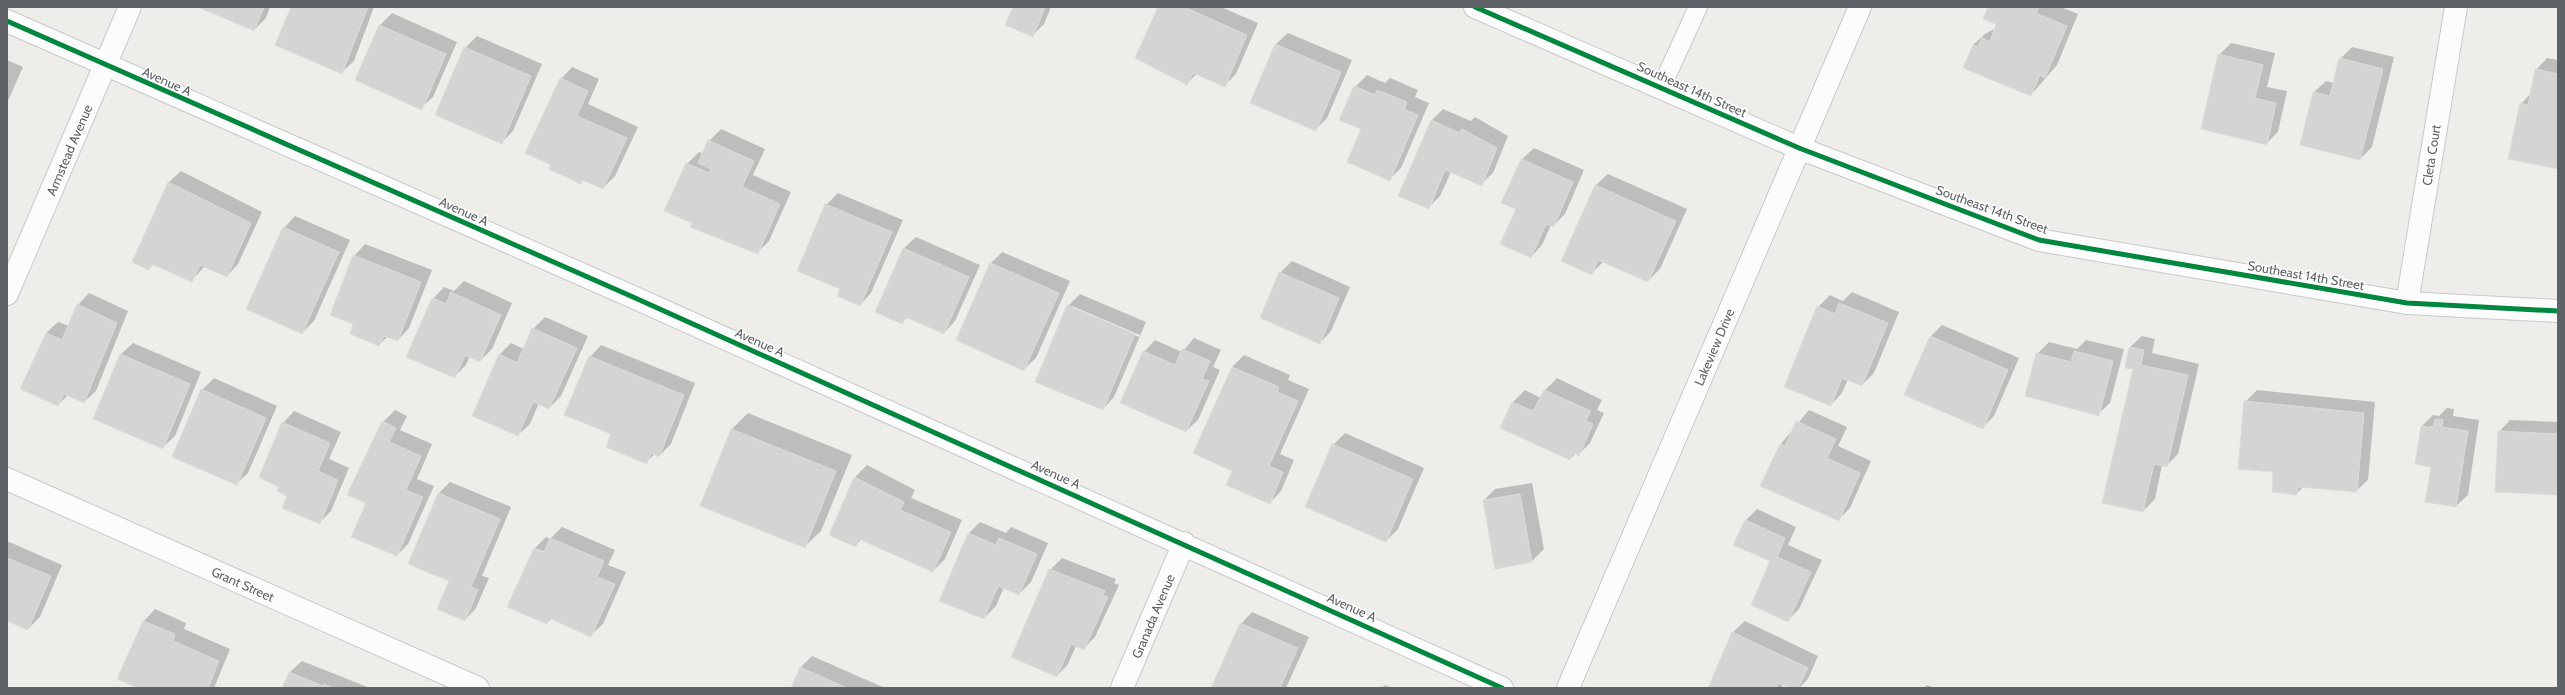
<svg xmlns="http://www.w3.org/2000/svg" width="2565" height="695" font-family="Cabin,sans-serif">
	<rect width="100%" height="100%" fill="#efedea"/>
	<path fill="#0003" fill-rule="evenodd" d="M200,7h70l-4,11 -12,12z
		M292,7h82l-20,54 -12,11z
		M1014,7h37l-7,17 -12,12z
		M1159,7h62l37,16 -22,51 -12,12 -27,-12 -10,9z
		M1989,7h72l17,7 -21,51 -26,30 -58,-50 12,-11 11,-6 2,-4z
		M392,13l65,29 -24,55 -12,11 -65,-28 24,-55z
		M1288,33l64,27 -25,58 -12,12 -63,-28 24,-58z
		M477,36l65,28 -29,67 -11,11 -37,-94z
		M2231,43l44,10 -8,34 20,4 -9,41 -11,11 -48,-88z
		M2352,47l42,10 -22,90 -12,12 -46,-67 12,-11 8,2 6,-24z
		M2547,58l11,2v108l-37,-64 10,-11 5,-23z
		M7,60l16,7 -16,36z
		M572,67l27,12 -11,25 50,23 -23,49 -12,12 -19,-9 -3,4 -29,-19 9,-85z
		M1367,75l18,8 5,-5 28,12 -3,7 14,6 -28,65 -11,11 -35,-92z
		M1443,109l28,12 4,-4 33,19 -15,37 -12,11 -30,-12 -11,24 -12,12 3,-87z
		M721,129l44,20 -12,26 38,17 -22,49 -11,11 -65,-29 -6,-59 12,-12 4,2 6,-13z
		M1534,148l50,22 -19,44 -12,12 -2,-1 -9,20 -11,12 -14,-48 -14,-7 19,-43z
		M181,171l81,41 -24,52 -11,12 -22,-10 -13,14 -38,-16 -5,5 -16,-7 36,-80z
		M1608,174l79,35 -27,60 -12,12 -44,-20 -12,12 4,-88z
		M838,193l65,27 -32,73 -11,12 -19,-16 -15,-84z
		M295,216l55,24 -36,81 -12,12 -18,-105z
		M916,237l64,28 -25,56 -11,12 -36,-16 -6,6 -25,-11 27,-64z
		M365,244l67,26 -23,58 -11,12 -10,-4 -9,9 -24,-22 -1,-67z
		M1002,252l68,29 -34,77 -12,11 -33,-106z
		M1292,261l58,26 -19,44 -11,12 -40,-70z
		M464,281l48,22 -20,46 -12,12 -10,-5 -4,9 -12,12 -21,-78 11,-12 10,4z
		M1852,292l47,20 -25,61 -12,12 -14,-6 -6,14 -11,12 -13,-98 12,-12 13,6z
		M89,293l39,18 -32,80 -12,11 -16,-7 -10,10 -12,-72 12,-11 11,4 9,-21z
		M1080,294l66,28 -32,75 -11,12 -35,-103zM1072,306l68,29 -1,2 -67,-29z
		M545,317l43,19 -27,60 -12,12 -10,-5 -9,21 -12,11 -19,-80 12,-12 13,6 9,-20z
		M1942,325l77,33 -25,58 -12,12 -76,-33 25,-59z
		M2142,336l13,3 -3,14 47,11 -21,90 -12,12 -4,-1 -7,34 -12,12 -9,-142 -4,-22z
		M1194,338l27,12 -8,17 7,3 -22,50 -12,11 -42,-79 11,-12 27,12z
		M2086,340l38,9 -14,54 -12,11 -61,-60 12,-12 28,7z
		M133,343l68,29 -26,64 -12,11 -69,-29 27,-64z
		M601,345l94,38 -24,61 -12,12 -4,-2 -9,8 -34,-29 -22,-76z
		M1244,355l46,20 -2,5 21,9 -29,65 14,6 -13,31 -11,12 -37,-32 -39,-18 38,-86z
		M214,378l63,28 -29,67 -12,11 -34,-94z
		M1557,378l45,22 -5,10 7,3 -14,30 -11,11 -3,-1 -6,6 -68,-32 11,-25 12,-12 16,8 4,-8z
		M2257,390l118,12 -7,78 -12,11 -52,-5 -8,8 -22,-23 -29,-69z
		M2447,408l7,1 -1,7 26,4 -11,75 -12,11 -29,-4 5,-36 -11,-39 12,-12 6,1zM2430,426l8,2h-8z
		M395,410l12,6 -7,14 32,14 -15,35 17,7 -26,58 -11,11 -29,-52 15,-81z
		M1809,410l38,17 -9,19 33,15 -21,47 -12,12 -58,-75z
		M294,411l47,21 -12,27 20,9 -18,43 -12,12 -39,-37 3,-63z
		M748,413l104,42 -31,76 -17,16 -72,-118z
		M2510,420l48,2v72l-59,-62z
		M1345,433l79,35 -26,61 -12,12 -53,-96z
		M867,465l48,25 -4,8 51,22 -17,39 -12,12 -71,-32 -7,7 -25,-11 25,-58z
		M450,482l61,25 -29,69 7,2 -13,30 -11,12 -15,-39 -11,-88z
		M1532,483l12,66 -12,12 -48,-61 11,-11z
		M1757,509l39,18 -8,18 34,15 -23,49 -12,12 -15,-60 -27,-40z
		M980,522l26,11 5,-6 37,16 -17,39 -12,12 -15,-7 -8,19 -12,12 -15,-85z
		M562,527l53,23 -7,15 18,7 -23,52 -12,11 -39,-17 -5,5 -13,-74 12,-12 4,2zM538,549l11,4 -11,-2z
		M7,541l55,24 -22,52 -12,12 -21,-9z
		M1062,558l54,21 -2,4 5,2 -24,52 -12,12 -7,-3 -8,18 -11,12 -7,-106z
		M155,609l31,14 -2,6 46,20 -16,39h-73l-23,-10 26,-57z
		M1252,612l57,25 -23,51h-74l29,-64z
		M1745,621l73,35 -10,23 -9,9 -16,-4 -1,4h-73l24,-56z
		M812,656l73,32h-93l8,-20z
		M302,661l68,27h-87l7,-16z
		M1385,685l7,3h-11z
		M1927,685l8,3h-11z"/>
	<path fill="#d6d4d3" stroke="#dedcd9" d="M198,7h66l-10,24z
		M291,7h77l-26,67 -67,-29z
		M1013,7h32l-12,30 -28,-12z
		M1158,7h26l63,28 -22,52 -32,-14 -6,12 -52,-27z
		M1988,7h51l-3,6 31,13 -22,52 -5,-3 -9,21 -68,-28 10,-23 5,2 4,-9 8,4 6,-18 -13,-5z
		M379,25l67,29 -24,56 -67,-30z
		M1275,44l66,28 -25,59 -66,-28z
		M464,47l67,29 -29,68 -67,-29z
		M2218,54l45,11 -8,33 21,5 -9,42 -66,-16z
		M2339,58l44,11 -23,91 -60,-15 13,-53 17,4z
		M2535,69l23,5v95l-50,-10 12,-56 8,2z
		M560,78l28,13 -11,25 50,22 -24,51 -20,-9 -2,4 -32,-15 2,-4 -26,-12z
		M1354,86l21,9 2,-5 30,12 -3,7 14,6 -28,66 -43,-19 14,-33 -22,-9z
		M1431,120l29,13 2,-4 35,19 -15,38 -37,-16 -16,39 -31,-13z
		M708,140l46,21 -12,26 38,17 -22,50 -68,-27 2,-4 -28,-12 22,-48 23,10 2,-4 -13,-6z
		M1521,159l52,23 -19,45 -8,-3 -15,34 -31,-14 16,-35 -15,-6z
		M168,182l83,41 -24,54 -27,-12 -8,17 -40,-18 -3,6 -17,-8z
		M1595,185l81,36 -28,61 -50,-22 -6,15 -31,-14z
		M825,204l67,28 -32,74 -23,-10 3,-7 -43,-18z
		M283,227l56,25 -37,82 -56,-25z
		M903,248l66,29 -25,57 -38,-17 -4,7 -27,-12z
		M353,255l68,27 -23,59 -14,-5 -5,10 -29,-12 3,-10 -23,-9z
		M990,263l69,30 -35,78 -68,-31z
		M1279,272l60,26 -19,46 -60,-26z
		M451,292l50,23 -21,47 -15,-7 -10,23 -49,-21 26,-59 14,6z
		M1839,303l49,20 -26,63 -20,-8 -11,28 -47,-19 33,-81 18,8z
		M77,304l40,19 -33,80 -20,-9 -6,12 -38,-17 26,-56 16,7z
		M1067,305l68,29 -32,76 -68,-28z
		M532,328l45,20 -28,61 -16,-7 -15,34 -46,-20 27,-62 18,9z
		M1930,336l78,34 -25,59 -79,-34z
		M2129,347l15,3 -3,15 47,10 -21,92 -13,-3 -11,48 -41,-9 31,-134 -8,-1z
		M1182,349l28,12 -8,18 7,2 -23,51 -66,-29 23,-52 32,14z
		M2074,351l39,10 -14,55 -74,-20 11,-43 35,9z
		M120,354l70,30 -27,65 -70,-30z
		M589,356l95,39 -25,62 -8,-4 -4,11 -41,-17 5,-13 -47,-19z
		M1232,367l47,20 -2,5 21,9 -29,65 14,6 -13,32 -44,-19 6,-14 -39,-18z
		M201,389l65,29 -29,67 -65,-28z
		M1544,390l47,21 -5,10 7,3 -14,32 -6,-3 -3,7 -70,-32 12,-26 21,9z
		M2244,401l120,12 -7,79 -59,-5 -1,8 -25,-3 1,-20 -35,-3z
		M2435,419l8,1 -1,7 26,4 -12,76 -31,-5 6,-35 -16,-3 6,-38 12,2z
		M382,421l14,7 -7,14 32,14 -15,34 17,7 -26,59 -46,-19 15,-34 -19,-8z
		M1796,421l40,18 -9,19 33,15 -21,48 -79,-35 20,-42 5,2z
		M282,422l48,21 -12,28 20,9 -18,44 -38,-16 5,-12 -10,-5 2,-4 -20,-10z
		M731,429l105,42 -31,77 -105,-42z
		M2498,431l60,3v61l-63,-3z
		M1332,444l81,35 -27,63 -81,-35z
		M854,477l50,25 -4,8 51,22 -18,40 -74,-33 -3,8 -27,-12z
		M438,493l62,26 -29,68 7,3 -13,31 -28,-12 12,-28 -41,-17z
		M1520,494l12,68 -37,7 -12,-69z
		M1745,520l40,18 -8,19 34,15 -23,50 -37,-17 19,-44 -37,-16z
		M968,533l28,12 3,-7 38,16 -18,41 -21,-9 -14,33 -45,-18z
		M550,538l54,23 -7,16 18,7 -24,53 -42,-19 -2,6 -40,-17 27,-59 10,4z
		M7,558l44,18 -23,54 -21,-9z
		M1049,569l56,22 -2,4 5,2 -24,53 -13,-6 -14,33 -46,-20z
		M143,621l32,13 -2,7 46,20 -11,27h-70l-21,-9z
		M1240,623l58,25 -18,40h-69z
		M1732,632l76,36 -10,20h-9l-11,-5 -2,5h-68z
		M800,667l47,21h-56z
		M289,672l34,14 1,-2 9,4h-51z"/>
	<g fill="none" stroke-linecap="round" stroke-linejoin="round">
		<defs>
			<path id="service" d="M1661,88l37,-81"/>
			<path id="minor" d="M7,21l626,276 869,391
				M7,294l123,-287
				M2407,303l49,-296
				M7,479l471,209
				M1122,688l62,-145
				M1568,688l292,-681"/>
			<path id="tertiary" d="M1475,7l324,141 240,92 368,63 151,8"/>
		</defs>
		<use href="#service" stroke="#c9c9ca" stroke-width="20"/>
		<use href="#minor" stroke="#c9c9ca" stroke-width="24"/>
		<use href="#tertiary" stroke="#c9c9ca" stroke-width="24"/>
		<use href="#service" stroke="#fdfcfc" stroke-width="18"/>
		<use href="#minor" stroke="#fdfcfc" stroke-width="22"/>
		<use href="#tertiary" stroke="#fdfcfc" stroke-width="22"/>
		<defs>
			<path id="cycleway" d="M1475,7l324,141 240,92 368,63 151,8
				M7,21l626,276 869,391"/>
		</defs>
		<use href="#cycleway" stroke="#fff" stroke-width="8"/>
		<use href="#cycleway" stroke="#00873e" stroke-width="5"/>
	</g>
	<g text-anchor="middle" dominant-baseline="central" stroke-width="3" stroke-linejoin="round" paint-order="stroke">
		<g font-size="13" fill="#5f6368" stroke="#fff">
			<text transform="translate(167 81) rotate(24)">Avenue A</text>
			<text transform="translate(1692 89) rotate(24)">Southeast 14th Street</text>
			<text transform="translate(69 150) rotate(-67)">Armstead Avenue</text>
			<text transform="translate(2431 155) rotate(-81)">Cleta Court</text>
			<text transform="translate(1992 209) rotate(20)">Southeast 14th Street</text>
			<text transform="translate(464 211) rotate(24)">Avenue A</text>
			<text transform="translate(2306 275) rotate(10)">Southeast 14th Street</text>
			<text transform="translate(760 342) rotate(24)">Avenue A</text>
			<text transform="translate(1714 347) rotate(-67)">Lakeview Drive</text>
			<text transform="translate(1056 474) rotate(24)">Avenue A</text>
			<text transform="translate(243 584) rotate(24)">Grant Street</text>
			<text transform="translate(1352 607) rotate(24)">Avenue A</text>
			<text transform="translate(1153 616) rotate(-67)">Granada Avenue</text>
		</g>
	</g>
	<rect width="2565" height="695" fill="none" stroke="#5f6368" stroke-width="16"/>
</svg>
